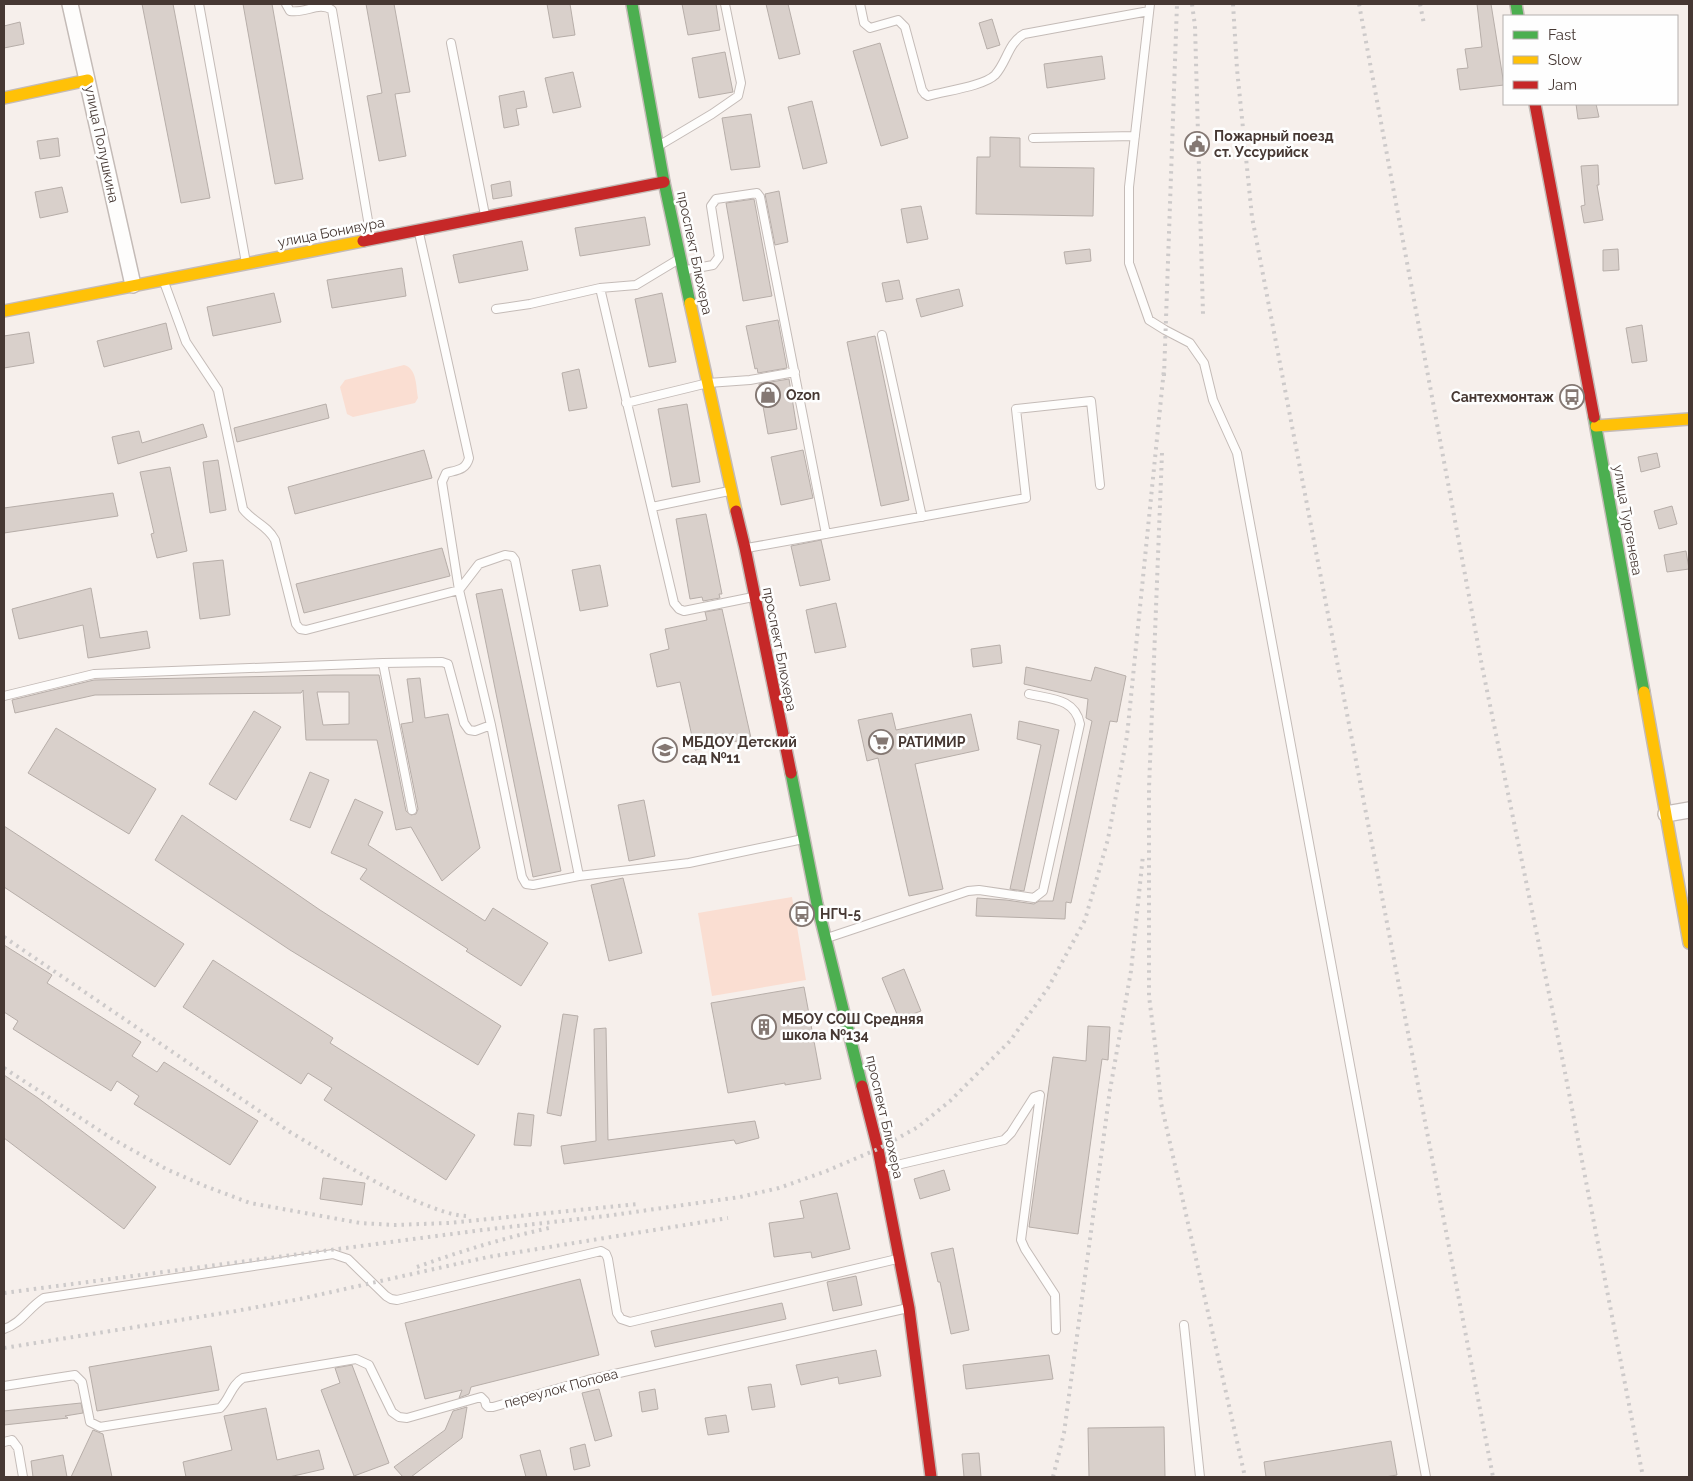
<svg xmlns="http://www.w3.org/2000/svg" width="1693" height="1481" font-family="Raleway,sans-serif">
	<rect width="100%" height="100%" fill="#f6efeb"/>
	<path fill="#faded2" d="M404,365c13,3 12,22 14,33l-3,5 -62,14 -6,-3 -7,-27 5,-7z
		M792,897l14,83 -94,16 -14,-83z"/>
	<path fill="#d9d0cb" stroke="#b7aea9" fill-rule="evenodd" d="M142,4h31l37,194 -29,5z
		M243,4h29l31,175 -28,5z
		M366,4h28l16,88 -15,2 11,62 -27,5 -12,-65 15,-3z
		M547,4h23l5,31 -22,3z
		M682,4h34l4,26 -32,5z
		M766,4h22l12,50 -21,5z
		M1477,4h14l13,81 -44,5 -3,-21 11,-1 -3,-19 17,-2z
		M992,19l8,26 -13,4 -8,-26z
		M20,22l4,22 -20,4v-22z
		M880,43l28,95 -27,8 -28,-95z
		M725,52l8,40 -34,6 -7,-40z
		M1102,56l3,23 -58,9 -3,-24z
		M573,72l8,35 -28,6 -8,-35z
		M524,91l3,16 -11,2 3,16 -15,3 -5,-32z
		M812,101l15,62 -24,6 -15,-62z
		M1576,104h20l3,13 -21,2z
		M751,114l9,53 -29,3 -9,-52z
		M990,137l30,1v29l74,1 -1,48 -117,-2 1,-57h13z
		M58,138l2,18 -20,3 -3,-18z
		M1598,165l1,20h-2l6,35 -19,3 -3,-17 4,-1 -4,-39z
		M510,181l2,15 -19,3 -2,-14z
		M62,187l6,25 -28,6 -5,-26z
		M779,191l9,51 -13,3 -10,-51z
		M754,199l18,97 -29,5 -17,-98z
		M921,206l7,33 -21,4 -6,-34z
		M645,217l5,28 -70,11 -5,-28z
		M522,241l6,29 -69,13 -6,-28z
		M1090,249l1,12 -25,3 -2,-12z
		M1618,249l1,21 -16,1v-21z
		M402,268l4,28 -74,12 -5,-28z
		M899,280l4,19 -17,3 -4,-19z
		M959,289l4,17 -42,11 -5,-18z
		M274,293l7,29 -68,14 -6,-29z
		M662,293l14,69 -27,5 -14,-68z
		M778,320l9,48 -29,5 -1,-5 -2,1 -9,-43z
		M166,323l6,26 -68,18 -7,-26z
		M1642,325l5,36 -15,2 -6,-35z
		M29,332l5,31 -30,5v-32z
		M875,336l34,164 -28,6 -34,-164z
		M579,369l8,39 -18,3 -7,-38z
		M789,379l8,50 -29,5 -9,-50z
		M326,404l3,14 -92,24 -3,-14z
		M687,404l13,78 -28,5 -14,-78z
		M203,424l4,13 -89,27 -6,-27 27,-6 3,12z
		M424,450l8,28 -137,36 -7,-27z
		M803,450l10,48 -32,7 -10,-48z
		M1657,453l3,14 -19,5 -3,-15z
		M218,460l8,50 -16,3 -7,-51z
		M170,467l17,84 -30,7 -6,-24 3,-1 -14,-61z
		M113,493l5,23 -114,17v-25z
		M1672,506l5,18 -18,5 -5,-18z
		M706,514l16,80h-3l1,4 -17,3 -1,-4 -12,2 -14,-80z
		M821,540l9,40 -30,6 -9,-40z
		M442,548l8,28 -146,37 -8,-29z
		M1686,551l3,18 -22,3 -3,-17z
		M223,560l7,55 -30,4 -7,-56z
		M600,565l8,41 -28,5 -8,-41z
		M91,588l9,50 47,-7 3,17 -62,10 -5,-33 -64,14 -7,-30z
		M502,589l59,282 -28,6 -57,-283z
		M836,603l10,44 -31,6 -9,-43z
		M722,609l29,129 -56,12 -15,-68 -23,5 -7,-33 19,-5 -4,-20 42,-9 -2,-8z
		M1000,645l2,18 -29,4 -2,-18z
		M1026,667l65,14 4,-14 31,9 -9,46 -7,-1 -39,182 -5,-1 -1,17 -89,-3 1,-18 29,2 28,4 5,-3h14l39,-180 -6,-3 2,-19 -64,-15z
		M334,675h45l27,136 5,4 5,-1 2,-5 -17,-85 12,-2 -6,-43 13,-1 5,40 23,-4 32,134 -38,33 -31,-54 -15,3 -19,-90h-71l-3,-50 -2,3 -206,2 -80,18 -3,-13 82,-20zM317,692h32v32l-26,1z
		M254,711l27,16 -45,73 -27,-16z
		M892,713l4,17 75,-16 8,36 -64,14 28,125 -34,7 -31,-138 -11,3 -9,-41z
		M1019,721l40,9 -35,161 -14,-2 31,-144 -24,-6z
		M56,728l100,61 -27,45 -101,-61z
		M310,772l19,8 -19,48 -20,-8z
		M355,799l28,13 -15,33 117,76 8,-13 55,35 -27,43 -55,-35 2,-2 -108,-70 7,-10 -36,-16z
		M644,800l11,56 -26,5 -11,-56z
		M182,815l138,95 181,116 -23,39 -188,-115 -135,-90z
		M4,826l180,118 -29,43 -151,-100z
		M623,878l19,75 -33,8 -18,-76z
		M4,945l48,30 -5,8 94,59 -9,14 25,16 7,-10 94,59 -28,44 -96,-61 5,-8 -22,-15 -6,10 -98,-62 5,-8 -14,-9z
		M213,960l120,78 -3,5 145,92 -29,45 -122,-80 8,-12 -24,-15 -7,11 -118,-77z
		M904,969l17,42 -22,8 -17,-41z
		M804,987l17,92 -36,6v-2l-57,10 -17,-90z
		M563,1014l15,2 -17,100 -14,-3z
		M1088,1026l22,1 -2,33 -6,-1 -24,175 -49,-7 24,-170 33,4z
		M606,1028l2,112 147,-19 4,17 -23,6 -2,-4 -170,24 -3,-18 35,-5 -2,-112z
		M4,1075l34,23 118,89 -32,42 -120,-91z
		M518,1113l16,2 -3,31 -17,-1z
		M944,1170l6,20 -30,9 -6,-20z
		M323,1178l42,5 -3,22 -42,-6z
		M837,1193l13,56 -38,9 -1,-6 -37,5 -5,-34 35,-5 -4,-17z
		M953,1248l16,82 -18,4 -11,-52h-2l-7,-29z
		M856,1276l6,29 -29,6 -6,-29z
		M580,1279l19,76 -128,32 -2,7 -10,4 3,-8 -37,9 -20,-76z
		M782,1303l4,16 -131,28 -4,-16z
		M211,1346l8,44 -122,21 -8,-44z
		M876,1350l5,26 -42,8 -1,-7 -37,8 -5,-20z
		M1049,1355l4,24 -87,10 -3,-24z
		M352,1365l37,98 -35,13 -33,-86 19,-7 -5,-15z
		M771,1384l4,23 -23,3 -4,-23z
		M599,1389l13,47 -17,5 -13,-48z
		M655,1389l3,20 -16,3 -3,-20z
		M81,1403l2,10 -18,3 3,2 -64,7v-14z
		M467,1407l-5,31 -51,39h-8l-9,-10 51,-37 8,-19z
		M266,1408l11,52 42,-10 5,19 -35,8h-103l-3,-15 49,-12 -8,-34z
		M726,1415l3,17 -21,3 -3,-17z
		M1164,1427l1,50h-76l-1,-49z
		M93,1430l10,4 9,43h-41z
		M1391,1441l6,34 -12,2h-119l-2,-15z
		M585,1444l5,22 -16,4 -4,-22z
		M540,1450l7,27h-21l-6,-22z
		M979,1453l2,24h-17l-2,-23z
		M63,1455l4,22h-34l-2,-16z"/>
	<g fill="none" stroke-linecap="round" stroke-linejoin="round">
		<defs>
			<path id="lane" d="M199,4l47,259
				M286,4l4,7c15,3 29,-10 42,-1l39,228
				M860,4l4,19 6,5 28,-8 7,7 17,63 3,4 3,2c17,-5 56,-10 67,-21 12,-13 13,-32 29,-41l125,-23
				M1150,4l-21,183v76l20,57 16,10 25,13 14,20 9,37 24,53 189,1024
				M451,43l34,172
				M1033,138l102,-2
				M660,145l52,-31 26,-18 3,-13 -16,-79
				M419,233l50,225c-3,12 -12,12 -23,15l-4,9 17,108 32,135 31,152 4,7 7,1 46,-9 110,-13 114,-24
				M686,270l27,-5 6,-8 -8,-51 5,-7 41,-6 3,4 66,337
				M164,282l22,60 32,48 25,119c10,13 24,16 32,31l21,84 4,5 6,1 153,-40 20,-26 26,-9 7,1 3,4 64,316
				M600,288l74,315 5,6 5,2 69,-14
				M496,309l34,-5 70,-16 36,-3 43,-26
				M882,335l40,182
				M626,403l82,-20 42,-3 45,-8
				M652,507l77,-16
				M747,548l279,-50 -10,-89 75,-8 9,84
				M383,663l59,-1 6,2 16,59 5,7 6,1 16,-6
				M4,696l90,-22 289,-11 29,147
				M827,938l141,-47 11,-1 55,8 9,-7 37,-167c-5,-26 -30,-25 -51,-30
				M884,1168l120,-28 7,-7 23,-36 6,-2 -19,145 4,9 30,46 1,35
				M1184,1325l16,152
				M4,1329c18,-6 24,-21 40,-31l289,-44 15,5 38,37 5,3 6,1 204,-49 5,3 2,5 9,54 4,6 9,3 267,-63
				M4,1386l71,-11 7,7 8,40 10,5 120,-19c10,-9 11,-23 23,-30l113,-19 13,6 23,47 7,5 8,1 74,-21 4,4 1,4 2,2h5l95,-27 320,-72
				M4,1442l8,-2 6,8 5,29"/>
			<path id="street" d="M70,4l63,281
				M1666,814l23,-4"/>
			<path id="fast" d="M632,4l32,178 26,121
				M1516,4l2,12
				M1594,417l50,275
				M791,773l26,131 45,182"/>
			<path id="slow" d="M4,98l84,-18
				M690,303l46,208
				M4,311l359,-70
				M1596,426l93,-7
				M1644,692l45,251"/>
			<path id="jam" d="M1535,104l59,313
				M363,241l301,-59
				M736,511l9,37 46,225
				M862,1086l16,63 31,159 22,169"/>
		</defs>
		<use href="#lane" stroke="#c4bbb7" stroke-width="10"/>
		<use href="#street" stroke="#c4bbb7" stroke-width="18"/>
		<use href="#fast" stroke="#c4bbb7" stroke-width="14"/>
		<use href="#slow" stroke="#c4bbb7" stroke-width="14"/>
		<use href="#jam" stroke="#c4bbb7" stroke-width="14"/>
		<use href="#lane" stroke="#fefdfc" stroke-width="8"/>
		<use href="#street" stroke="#fefdfc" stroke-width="15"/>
		<use href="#fast" stroke="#4caf50" stroke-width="11"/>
		<use href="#slow" stroke="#ffc107" stroke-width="11"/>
		<use href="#jam" stroke="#c62828" stroke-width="11"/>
		<path stroke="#cdcaca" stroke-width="4" stroke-dasharray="2.5 5" stroke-linecap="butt" d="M1192,4l3,22 8,288
			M1233,4l4,65 15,148 241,1260
			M1359,4l123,662 81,396 80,415
			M1420,4l4,20
			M1164,376l13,-372
			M1162,453l-13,335v208l7,56 5,51 84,374
			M4,937l286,195c42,25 83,51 128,70 16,6 31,13 48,14
			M4,1068l107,70 55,31 39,17 45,17 110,20 34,2 55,-2 189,-19
			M417,1267c44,-16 87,-29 132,-39
			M4,1293l478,-63 124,-14 134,-19 39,-9 45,-16 54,-23 40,-22 32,-26 60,-60 38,-53 37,-68 23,-81 19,-103 37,-367
			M4,1348l232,-37 64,-12 188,-42 240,-39
			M1053,1477l11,-44 46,-343 21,-119 12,-116"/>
	</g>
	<defs>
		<symbol id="civic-ring" viewBox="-11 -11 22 22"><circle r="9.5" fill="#fefefe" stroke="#847873" stroke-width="1.5"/><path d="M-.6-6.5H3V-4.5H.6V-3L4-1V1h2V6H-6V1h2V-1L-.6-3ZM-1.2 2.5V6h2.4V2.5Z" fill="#847873"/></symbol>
		<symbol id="shop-ring" viewBox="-11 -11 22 22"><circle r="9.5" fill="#fefefe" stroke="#847873" stroke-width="1.5"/><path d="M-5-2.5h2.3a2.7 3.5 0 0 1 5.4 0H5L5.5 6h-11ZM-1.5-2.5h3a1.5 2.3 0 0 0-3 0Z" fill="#847873"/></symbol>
		<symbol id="bus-ring" viewBox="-11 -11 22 22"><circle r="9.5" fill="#fefefe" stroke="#847873" stroke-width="1.5"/><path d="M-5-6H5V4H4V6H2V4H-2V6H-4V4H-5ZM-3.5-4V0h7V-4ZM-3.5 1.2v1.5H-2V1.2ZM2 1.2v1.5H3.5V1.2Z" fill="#847873"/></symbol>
		<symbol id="supermarket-ring" viewBox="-11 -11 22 22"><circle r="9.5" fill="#fefefe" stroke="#847873" stroke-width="1.5"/><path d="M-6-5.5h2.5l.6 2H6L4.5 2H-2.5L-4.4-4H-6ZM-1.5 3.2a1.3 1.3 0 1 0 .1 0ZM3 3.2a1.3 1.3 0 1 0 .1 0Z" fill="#847873"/></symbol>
		<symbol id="school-ring" viewBox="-11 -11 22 22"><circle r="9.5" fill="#fefefe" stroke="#847873" stroke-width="1.5"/><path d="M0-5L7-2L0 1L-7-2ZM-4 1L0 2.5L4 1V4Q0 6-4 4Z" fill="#847873"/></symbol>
		<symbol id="building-ring" viewBox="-11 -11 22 22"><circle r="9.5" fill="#fefefe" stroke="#847873" stroke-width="1.5"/><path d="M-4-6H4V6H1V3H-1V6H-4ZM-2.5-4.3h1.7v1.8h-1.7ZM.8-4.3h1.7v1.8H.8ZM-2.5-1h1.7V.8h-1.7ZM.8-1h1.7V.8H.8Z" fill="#847873"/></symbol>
	</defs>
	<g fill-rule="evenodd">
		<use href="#civic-ring" x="1183" y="130" width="28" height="28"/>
		<use href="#shop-ring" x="754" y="381" width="28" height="28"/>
		<use href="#bus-ring" x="1558" y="383" width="28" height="28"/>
		<use href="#supermarket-ring" x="867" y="728" width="28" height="28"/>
		<use href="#school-ring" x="651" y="736" width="28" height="28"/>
		<use href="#bus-ring" x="788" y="900" width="28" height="28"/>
		<use href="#building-ring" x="750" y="1013" width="28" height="28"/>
	</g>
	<g text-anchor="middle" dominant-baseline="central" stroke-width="5" stroke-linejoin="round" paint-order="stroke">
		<g font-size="14" font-weight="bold" fill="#463833" stroke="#fefefe" text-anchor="start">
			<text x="1214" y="136">Пожарный поезд<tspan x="1214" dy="16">ст. Уссурийск</tspan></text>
			<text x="786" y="395">Ozon</text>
			<text x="1554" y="397" text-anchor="end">Сантехмонтаж</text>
			<text x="682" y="742">МБДОУ Детский<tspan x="682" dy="16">сад №11</tspan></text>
			<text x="898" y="742">РАТИМИР</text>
			<text x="820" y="914">НГЧ-5</text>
			<text x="782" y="1019">МБОУ СОШ Средняя<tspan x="782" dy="16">школа №134</tspan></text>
		</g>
		<g font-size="14" fill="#463833" stroke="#fefefe">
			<text transform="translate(102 144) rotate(78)">улица Полушкина</text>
			<text transform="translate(331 232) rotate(-11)">улица Бонивура</text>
			<text transform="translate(695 253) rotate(78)">проспект Блюхера</text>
			<text transform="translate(1628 520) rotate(80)">улица Тургенева</text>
			<text transform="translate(780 649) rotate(79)">проспект Блюхера</text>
			<text transform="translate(885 1117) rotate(77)">проспект Блюхера</text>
			<text transform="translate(561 1388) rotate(-15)">переулок Попова</text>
		</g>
	</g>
	<rect width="1693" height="1481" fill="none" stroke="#463833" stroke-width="10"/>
	<rect x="1503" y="15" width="175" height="90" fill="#fefefe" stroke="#b4afad"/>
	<rect x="1513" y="31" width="25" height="8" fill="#4caf50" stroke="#b4afad"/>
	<text x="1548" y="40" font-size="15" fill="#463833">Fast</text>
	<rect x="1513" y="56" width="25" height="8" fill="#ffc107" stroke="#b4afad"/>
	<text x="1548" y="65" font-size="15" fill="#463833">Slow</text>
	<rect x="1513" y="81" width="25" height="8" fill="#c62828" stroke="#b4afad"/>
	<text x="1548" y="90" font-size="15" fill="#463833">Jam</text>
</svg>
